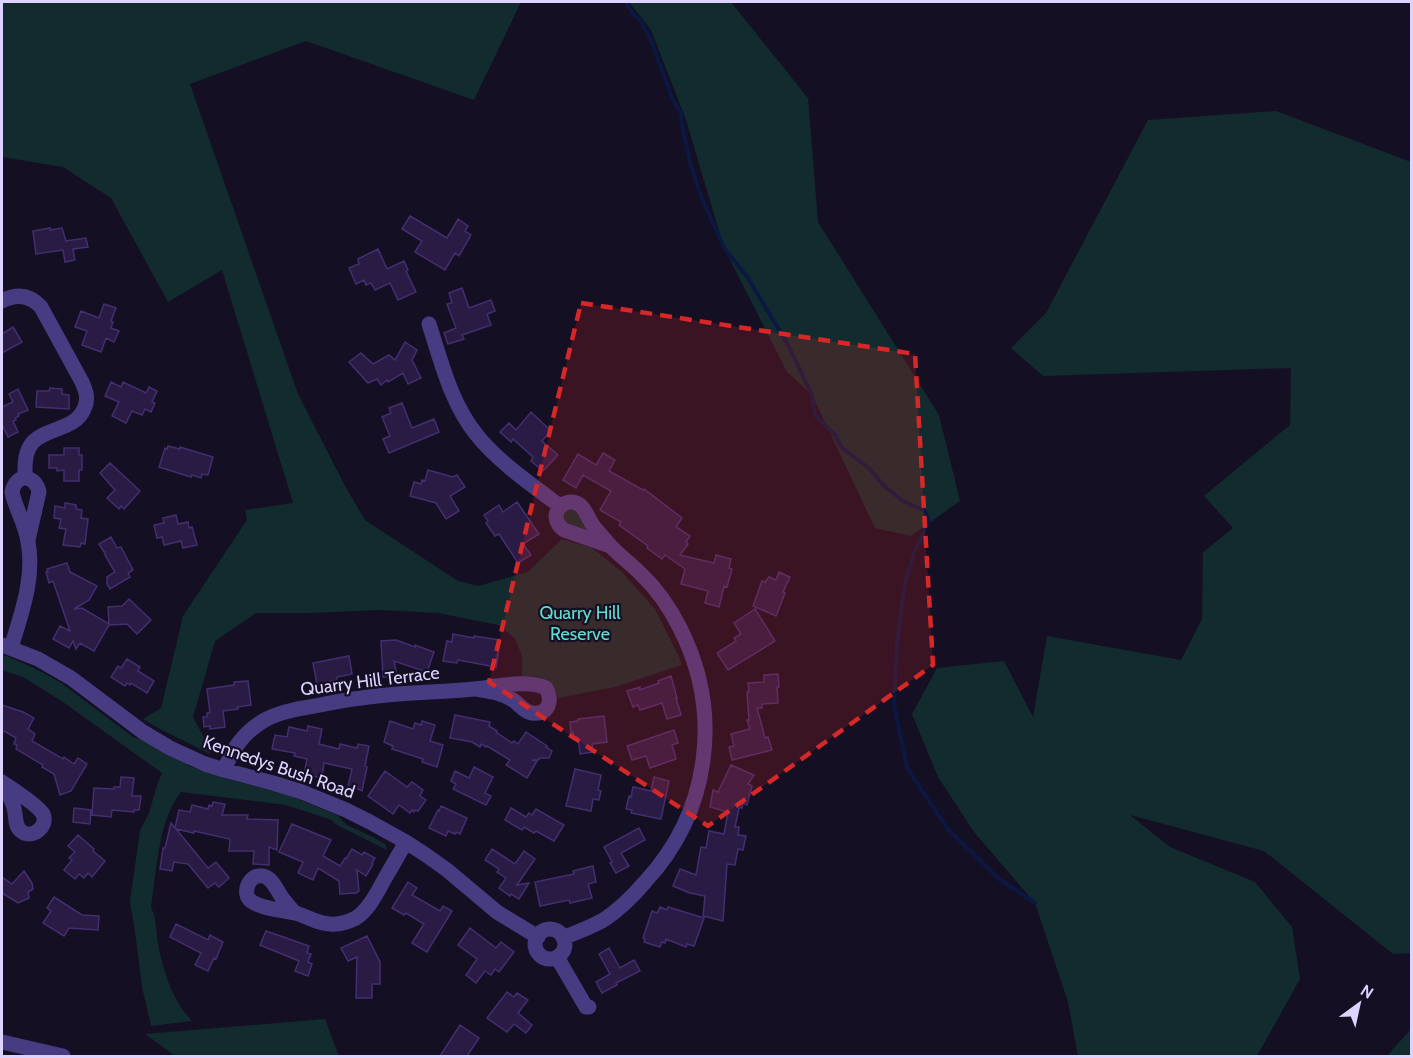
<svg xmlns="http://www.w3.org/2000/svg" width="1413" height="1058" font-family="Cabin,sans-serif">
	<rect width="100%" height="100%" fill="#150f24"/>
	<path fill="#122b2e" d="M2,2h519l-47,98 -168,-59 -116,43 108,310 47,92 20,34 93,61 20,5 50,-14 34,-33 30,9 29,23 34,38 24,48 3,8 -67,22 -57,11c-5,-21 -17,-22 -36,-22v-20l-7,-18 -17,-13 -60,-12 -58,-3 -71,3h-53l-41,28 -22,76 16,30 1,7 -50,-25 -17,-10 18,-11 22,-92 64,-96 -2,-10 48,-7 -71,-233 -54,32 -57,-104 -48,-31 -61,-10z
		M629,2h102l77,96 10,124 121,193 21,86 -49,35 -36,-8 -63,-133 -25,-23 -63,-124 -38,-128 -35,-90z
		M1276,111l135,51v791l-18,1 -129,-103 -134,-36 40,32 85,35 37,45 8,52 -43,77h-179l-10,-54 -33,-99 -61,-71 -36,-55 -26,-63 25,-46 67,-7 29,56 14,-81 134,24 21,-41 1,-67 30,-24 -29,-32 86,-71 1,-57 -248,8 -32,-28 35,-35 102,-193z
		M576,509l18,26 -30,-11 -2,-13z
		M2,654l32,14 26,14 73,55 37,11 19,18 35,12 64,17 49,20 10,10 24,11 14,8 2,6 -52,-26 -3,-4 -46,-15 -105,-13c-22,26 -25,81 -30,115 6,13 5,28 8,42 5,25 15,54 33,72l-41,5 -9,-39 -6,-48 -6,-38 10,-70 9,-18 8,-28 5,-12 -99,-71 -40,-25 -21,-7z
		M325,1019l14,37h-164l-30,-22z
		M1411,1029v27h-24z"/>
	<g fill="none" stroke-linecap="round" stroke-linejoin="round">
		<path stroke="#0b1841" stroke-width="4" d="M626,2l6,11 8,7 10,18 23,62 8,13 1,12 9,41 9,28 24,54 24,30 40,67 24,50 3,20 20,20 7,13 28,21 14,17 19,15 22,10 4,11 -15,31 -9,30 -8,60 -3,63 13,62 40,60 52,51 36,24"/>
	</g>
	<path fill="#291b44" stroke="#432e70" stroke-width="1.5" d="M410,216l37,22 11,-19 10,7 -3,5 6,4 -12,21 -4,-3 -10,17 -30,-18 7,-11 -20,-12z
		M50,228v2l12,-2 4,13 20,-3 2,9 -15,2 2,11 -10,2 -2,-12 -27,4 -3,-23z
		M378,249l9,20 17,-8 4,9 -2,1 10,21 -18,8 -8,-17 -15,7 -4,-7 -5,2 -2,-5 -8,4 -7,-16 10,-4 -1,-5z
		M462,288l7,20 22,-8 4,11 -8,3 4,11 -29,10 2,4 -16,5 -4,-11 12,-5 -9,-24 5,-1 -3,-10z
		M104,304l12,4 -5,13 2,1 -2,6 8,3 -5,11 -8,-4 -5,14 -19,-7 5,-14 -12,-4 6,-16 18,7z
		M13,327l9,15 -20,11v-19z
		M405,342l12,8 -5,10 9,18 -13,6 -5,-11 -15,9 -1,-2 -6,5 -4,-6 -9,4 -19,-21 12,-9 12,11 16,-9 6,5z
		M111,382l10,5 2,-5 23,11 3,-6 8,4 -5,11 3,1 -4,9 -6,-3 -3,6 -10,-4 -6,12 -14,-7 7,-14 -14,-6z
		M50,388l12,1v5l7,1v14l-33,-2 1,-16h12z
		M18,389l10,21 -10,4 1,2 -4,2 1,2 -3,1 5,11 -10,5 -6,-13v-17l11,-5 -4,-8z
		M402,403l10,25 22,-9 5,13 -50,21 -6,-14 7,-3 -8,-19 9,-4 -2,-5z
		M531,412l20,19 -9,10 16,14 -15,16 -12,-10 2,-4 -20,-18 -2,3 -11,-10 9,-9 7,7z
		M168,446l12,3v-2l33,10 -5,18 -6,-1 -1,4 -9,-3 -1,2 -32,-10 6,-19 2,1z
		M64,448h15v7h3v15h-3v11h-15v-11l-7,1v-3h-8v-13h15z
		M603,453l12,7 -6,11 34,19 1,-1 38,29 -6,9 14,9 -4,6 2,2 -8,11 34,8 2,-8 15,4 -2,9 3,1 -5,18 -3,-1 -5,21 -14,-4 3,-12 -27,-7 4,-15 -20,-14 -3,4 -15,-11 1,-2 -29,-21 2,-3 -21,-12 11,-19 -28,-16 -7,13 -13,-8 15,-26 18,11z
		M110,463l30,28 -16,18 -3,-3 -2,3 -12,-11 8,-8 -15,-17z
		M428,470l25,7 4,-2 8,12 -15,9 9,15 -13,8 -10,-16 -26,-7 4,-14 7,2 1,-4 3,1z
		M517,502l22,32 -16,10 8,11 -13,8 -19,-29 -4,2 -9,-13 2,-2 -4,-6 15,-10 4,7z
		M65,503l11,2v4l6,1 -1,8 7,1 -3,25 -4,-1 -1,4 -17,-2 3,-16 -7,-1 2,-9 -7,-1 1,-12 10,2z
		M176,515l2,9 10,-2 1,6 3,-1 5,18 -14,3 -2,-7 -17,4 -2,-8 -5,1 -3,-13 10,-2 -1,-5z
		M111,537l6,11 4,-1 12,23 -5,3 2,4 -20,12 -3,-5v-7l8,-5 -10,-17v-3h-1l-5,-8z
		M67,563l3,9 27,14 -8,14 -15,9 8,-1 27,16 -1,-17 14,-1 7,-7 22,21 -14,14 -10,-10 -18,1 -15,26 -14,-8 -4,6 -3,-8 -4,7 -16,-9 7,-13 10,5 -17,-50 -4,2 -3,-11h2l-1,-3z
		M779,572l11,5 -7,15 2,1 -9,23 -23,-10 9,-25 3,1 4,-5 7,3z
		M755,609l20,32 -47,29 -11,-17 19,-12 -2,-3 7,-4 -7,-11z
		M453,634l21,4v-2l26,4 -4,27 -38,-7 -1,3 -14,-2 4,-20 5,1z
		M396,640l19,7v-2l19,7 -7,20 -33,-11 3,15 -14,1 -2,-36z
		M349,656l3,18 -15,3v3l-20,4 -4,-21z
		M127,659l13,8 -2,4 16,10 -7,12 -16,-10 -1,2 -3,-2 -2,3 -14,-9 7,-11 3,2z
		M778,674l1,13h-2l1,16 -16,1v4h-5l8,30 3,-1 4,13 -40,10 -3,-13 5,-1 -3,-12 19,-5 -3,-9h2l-2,-28h2l-1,-9 16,-1v-7z
		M671,676l6,22h-1l5,17 -14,4 -5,-16 -22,7 -2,-5 -5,2 -6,-16 13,-4v3l19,-7 -1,-2z
		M248,681l3,24 -14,2 1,2 -15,2 2,16 -15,2v-3l-6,1 -1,-10h4v-4h3l-3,-24 27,-4v-3z
		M2,705l21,7 11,6 -6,11 7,5 -3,7 31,18 1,-2 10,7 4,-6 9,6 -16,27 -11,4 -6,-21 -12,-7 1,-2 -27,-16 1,-4 -3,-1 2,-6 -10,-6 -4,-1z
		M455,715l35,7 -1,4 8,5 -1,1 16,11 2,-2 4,3 8,-12 21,14 -1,1 6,4 -3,7h-9l-2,2h-6l5,1 -10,17 -21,-13 4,-5 -23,-14 -1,1 -5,-3 -1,3 -8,-5 -22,-4z
		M604,716l3,26 -15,2 1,8 -13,2 -2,-17h-4l-1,-5 -2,1 -1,-11 8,-1v-2z
		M390,721l23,8 2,-6 6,2 1,-4 13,4 -5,16 13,4 -6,22 -15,-5 1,-3 -31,-10 1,-3 -9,-4z
		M308,726l14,3 -3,15 20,5 1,-5 17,4 1,-4 11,2 -4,20 2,1 -5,24 -6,-3 -8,-2 4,-17 -28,-6 -2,15 -18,-4 3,-15 -13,-3 1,-3 -23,-4 3,-14 12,2 2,-10 18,4z
		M674,730l4,13 -6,2 4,14 -26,9 -4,-12 -14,4 -5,-14z
		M731,765l23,10 -6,9 4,2 -5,19 -4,-2 -1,5h-3l-4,19h4l-1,8 8,1 -3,14 -5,-1 -3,16 -8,-1 -4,57 -20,-5 2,-20 -15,-3 -17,-7 7,-17 16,6 5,-28 5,1 3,-17 15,3 4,-22 -18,-5 3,-17 5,2z
		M474,767l19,10 -8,16 6,3 -5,9 -33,-16 3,-5 -5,-3 4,-10 14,7z
		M575,769l26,6 -3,15 3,1 -2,9 -6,-1 -2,12 -25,-5z
		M385,771l22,16 5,-5 11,8 -3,6 6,4 -8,11 -3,-1 -1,2 -2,-2 -2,3 -11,-8 -6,9 -25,-18z
		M121,777l13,1 -2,18h9l-2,14h-5v2l-22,-2 -1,7 -19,-2 2,-27 20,1v-2h6z
		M654,777l15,4 -8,38 -30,-6 1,-3 -6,-1 3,-13 2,1 2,-10 18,4z
		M213,802l12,2 -3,11h26l-1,4 31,1 -1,30 -8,-3v18l-16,-1 1,-13h-25l1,-12 -36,-8v2l-18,-4 32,39 8,-6 13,16 -10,9 -4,-4 -7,5 -20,-24 -14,-2 -2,9 -12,-2 3,-21h2l6,-25 4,5 4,-18 11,2 2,-7 16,4 1,-4 3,1z
		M441,806l26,12 -7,16 -4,-2 -1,2 -7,-3 -2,5 -17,-8 9,-18 1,1z
		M74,808l17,2 -1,14 -17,-2z
		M511,808l15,9 3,-4 3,2 4,-6 28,16 -10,16 -18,-10 -2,2 -10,-6 -2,3 -17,-10z
		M292,824l39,16 -8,16 17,10 5,-8 1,1 6,-10 10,6 2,-3 11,6 -3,5 1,1 -7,12 -9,-6 2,21 -3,2 -16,1 -1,-13 -21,-13 -5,12 -15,-7 5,-11 -24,-10z
		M639,828l6,12 -24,13 8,13 -13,7 -6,-10 2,-1 -8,-15z
		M78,835l16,14 -1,2 12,10 -13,16 -4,-4 -4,5 -5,-4 -4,5 -11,-9 8,-10 -3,-2 6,-6 -7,-6z
		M492,849l23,15 9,-13 11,8 -18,26 12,-2 -10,16 -8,-5 -1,2 -11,-8 7,-10 -9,-6 2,-3 -14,-9z
		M593,866l3,16 -8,2 4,14 -22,5 -1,-3 -29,6 -5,-24 39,-8 -1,-3z
		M24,871l8,12 1,6 -5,3 1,6 -11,5 -16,-10v-16l10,7z
		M408,882l9,6 -5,7 28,16 3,-5 9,5 -25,41 -15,-9 12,-19 -18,-11 -2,2 -12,-7z
		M54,897l28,18 17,1 -1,14 -29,-2 -5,8 -21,-13 8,-12 -4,-3z
		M660,907l7,3 1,-3 36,11 -10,28 -7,-2 -1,3 -20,-8 -1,4 -3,-1 -2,5 -16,-5 1,-3 -2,-1 9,-27 5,2z
		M176,924l32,16 2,-5 13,7 -7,17 -2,-1 -6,13 -13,-6 6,-12 -31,-16z
		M470,928l26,20 5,-6 13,10 -15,20 -4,-3 -4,6 -6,-4 -9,12 -10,-8 11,-16 -19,-14z
		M266,931l43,15 -2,7 4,1 -3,8 4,2 -4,12 -13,-5 4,-10 -39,-16z
		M367,936l13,26v22h-8v14h-16l1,-41 -9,4 -7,-13z
		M609,948l11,20 14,-8 6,11 -24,12 1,2 -15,8 -6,-11 14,-8 -11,-20z
		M507,992l7,5 3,-4 11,7 -10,13 14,12 -6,8 -12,-9 -7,8 -20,-14z
		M460,1025l19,13 -12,18h-27z"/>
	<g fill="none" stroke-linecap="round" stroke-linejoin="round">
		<path stroke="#473b82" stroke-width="15" d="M2,301c15,-8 28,-6 39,6l41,75c4,9 7,17 2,27 -9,21 -36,18 -51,33 -9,10 -8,24 -8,36
			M429,324c12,37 22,79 47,110 20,26 57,52 84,72
			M2,645l36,14 33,19 72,54 27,16 35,16 19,6 49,13 29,9 44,18 24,12 36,20 20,13 21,15 50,42 41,25
			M11,648c10,-34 24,-70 17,-106 -2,-17 -13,-34 -16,-50 4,-19 23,-18 27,0l-11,48
			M224,770c9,-21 18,-36 39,-49 15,-9 34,-12 52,-15 24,-5 48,-9 72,-11 29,-3 58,-3 87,-6 20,-2 54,-10 72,-1 7,11 3,28 -14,25 -8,-1 -13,-9 -19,-13 -12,-7 -24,-9 -37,-11
			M2,782c9,6 36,23 41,32 6,13 -12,26 -22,17 -6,-5 -5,-12 -6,-18 -1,-11 -8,-21 -13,-30
			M295,913c-4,-4 -8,-9 -12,-14 -6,-8 -12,-26 -25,-23 -10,2 -16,18 -7,25 11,8 31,9 44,12 12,3 22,11 35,11 9,1 18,-2 26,-6 15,-10 23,-30 32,-45 6,-10 12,-21 18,-31
			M535 944a15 15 0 1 1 30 0a15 15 0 1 1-30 0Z
			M563,938c14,-6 29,-11 42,-19 15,-10 28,-23 40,-37 65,-70 78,-169 35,-254 -10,-20 -24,-40 -40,-55 -11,-11 -24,-20 -33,-31 -5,-6 -11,-12 -15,-18 -4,-6 -6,-14 -12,-19 -16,-11 -35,11 -16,25l46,16
			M557,957l29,50h3
			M2,1042l61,14"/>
	</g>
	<path fill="#d62828" fill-opacity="0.2" stroke="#d62828" stroke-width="4.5" stroke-dasharray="12 8" stroke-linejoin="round" d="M581,303l334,51 18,311 -225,161 -219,-144z"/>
	<g text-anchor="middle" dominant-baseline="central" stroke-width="4.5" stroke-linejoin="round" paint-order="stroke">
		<g font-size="18" fill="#60ddcd" stroke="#150f24">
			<text x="580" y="613">Quarry Hill<tspan x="580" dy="21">Reserve</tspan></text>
		</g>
		<g font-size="18" fill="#ddd3fe" stroke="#150f24">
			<text transform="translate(370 681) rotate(-7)">Quarry Hill Terrace</text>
			<text transform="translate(279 767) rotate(19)">Kennedys Bush Road</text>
		</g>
	</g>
	<rect width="1413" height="1058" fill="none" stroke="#ddd3fe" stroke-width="6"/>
	<g transform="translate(1359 1004) rotate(33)" stroke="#150f24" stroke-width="4.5" paint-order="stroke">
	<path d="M0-4.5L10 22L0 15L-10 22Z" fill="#ddd3fe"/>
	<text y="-9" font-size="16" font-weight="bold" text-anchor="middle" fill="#ddd3fe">N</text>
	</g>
</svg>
